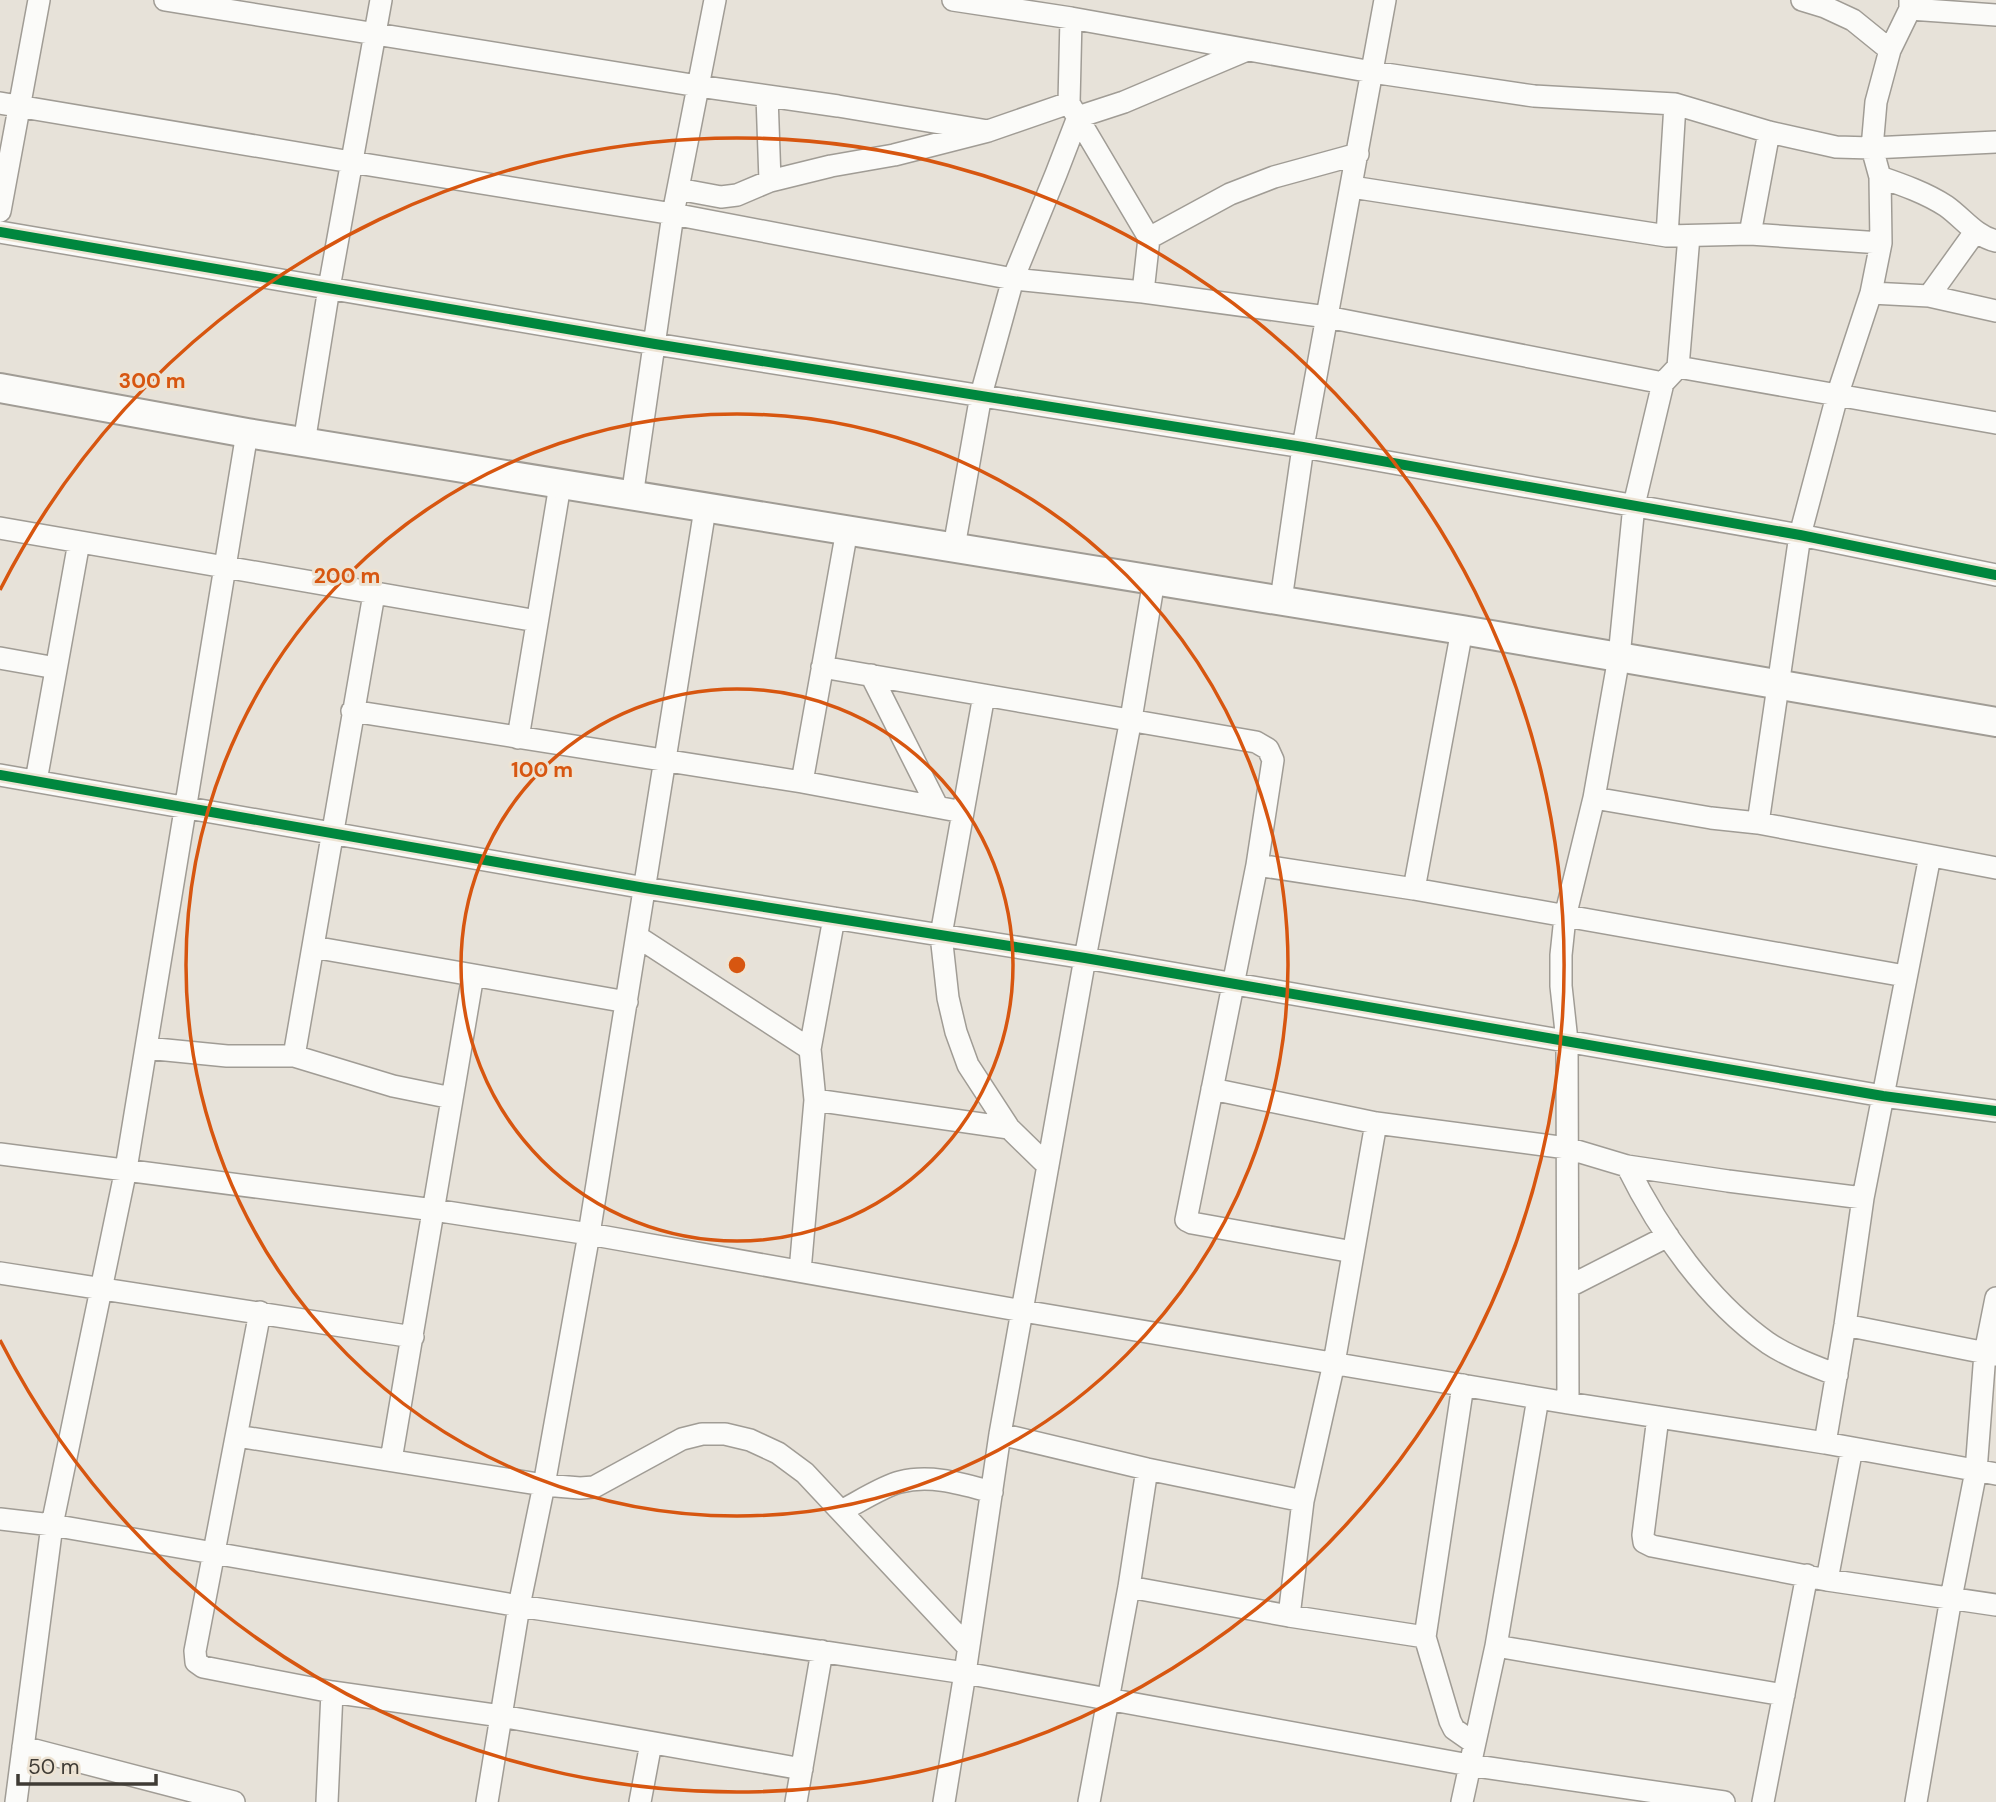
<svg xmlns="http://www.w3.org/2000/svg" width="1996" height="1802" font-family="'DM Sans',sans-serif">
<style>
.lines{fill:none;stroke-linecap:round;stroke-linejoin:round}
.minor-casing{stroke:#a09c95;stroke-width:24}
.tertiary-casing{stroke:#a09c95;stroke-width:32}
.minor{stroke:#fbfbf9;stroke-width:21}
.tertiary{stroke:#fbfbf9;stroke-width:28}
.cycleway-casing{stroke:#ede3d3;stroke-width:15}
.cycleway{stroke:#00873e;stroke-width:10}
.ring{fill:none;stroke:#d75610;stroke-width:3.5}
.centre{fill:#d75610;stroke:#ede3d3;stroke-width:3.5}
.ring-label{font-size:21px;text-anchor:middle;font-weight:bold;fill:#d75610;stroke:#ede3d3;stroke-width:6;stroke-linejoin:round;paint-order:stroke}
</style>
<rect width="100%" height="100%" fill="#e7e2d9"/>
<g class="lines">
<g class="minor-casing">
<path id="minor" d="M165 0 698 86 838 106 988 131
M953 0 1071 18 1372 72 1534 96 1675 104 1769 132 1836 147 1872 148 1996 142
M1802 0 1825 7 1853 20 1890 50
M1910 9 1996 15
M1071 18 1069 103 1149 238 1143 292
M767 96 770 181
M0 103 351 162 673 214 1013 279 1143 292 1327 317 1663 383
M1880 177C1903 185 1926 193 1946 206 1963 218 1975 236 1996 241
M1352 187 1667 236 1750 234 1881 243
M678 189 721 197 737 195 770 181 831 166 894 155 988 131 1069 103
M0 211 39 0
M0 232 655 344 1303 447 1800 535 1996 575
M1750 234 1769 132
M1667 236 1675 104
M1149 238 1230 194 1274 177 1358 154
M1871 293 1929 296 1975 232
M1929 296 1996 311
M1678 367 1996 423
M304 443 329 288 381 0
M632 497 673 214 715 0
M0 528 537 621
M954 547 981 395 1013 279 1056 174 1078 117 1124 102 1247 50
M1281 600 1303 447 1385 0
M0 658 56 668
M822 667 1256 742 1268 749 1273 760 1257 865 1186 1220 1192 1223 1353 1252
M871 675 937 806
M984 695 941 935 948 998 956 1032 968 1065 1009 1128
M352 711 802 782 963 812
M518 738 560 485
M0 775 645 888 1085 958 1883 1096 1996 1111
M36 781 79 542
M802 782 847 530
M1594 798 1711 818 1758 823 1996 868
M1758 823 1800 535 1837 396 1871 293 1881 243 1880 177 1872 148 1876 102 1890 50 1910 9V0
M1257 865 1414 889 1905 976
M1414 889 1462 630
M638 937 810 1049
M313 947 627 1002
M146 1048 227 1056H294L393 1086 452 1098
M294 1056 374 594
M1212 1089 1376 1123 1567 1148 1627 1166 1728 1181 1863 1198
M815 1100 1009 1128 1048 1166
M0 1154 434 1210 589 1234 1023 1311 1568 1403 1825 1443 1996 1474
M1627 1166C1659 1231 1708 1301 1768 1343 1789 1357 1814 1366 1837 1375
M800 1271 815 1100 810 1049 834 918
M0 1273 413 1337
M1568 1287 1668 1236
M260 1312 195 1651 196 1662 203 1667 332 1692 501 1716 802 1769
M1845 1325 1996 1355
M1463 1385 1425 1637 1450 1721 1454 1729 1474 1743
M1568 1403 1567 1041 1561 986V955L1565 917 1594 798 1619 657 1634 505 1663 383 1678 367 1689 236
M1658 1417 1643 1535 1644 1542 1652 1546 1827 1580 1996 1605
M1000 1434 1147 1469 1303 1501
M237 1436 544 1485 580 1488 594 1487 682 1439 702 1434H725L750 1440 778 1453 805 1473 968 1647
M1825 1443 1845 1325 1863 1198 1930 856
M391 1460 473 975
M841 1511C857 1503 883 1486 900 1482 931 1474 962 1484 992 1492
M0 1519 52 1525 519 1606 965 1673 1469 1765 1724 1802
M1827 1580 1852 1448
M1129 1587 1289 1616 1425 1637
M1289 1616 1303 1501 1334 1363 1376 1123
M1496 1646 1784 1695
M23 1747 234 1802
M16 1802 52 1525 126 1169 247 433
M327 1802 332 1692
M487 1802 519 1606 544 1485 589 1234 705 509
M640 1802 651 1743
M796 1802 822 1651
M944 1802 965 1673 1000 1434 1085 958 1131 719 1154 580
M1089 1802 1129 1587 1147 1469
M1462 1802 1496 1646 1538 1398
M1763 1802 1807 1575
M1916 1802 1951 1598 1976 1471 1985 1353 1996 1298"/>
</g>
<g class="tertiary-casing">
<path id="tertiary" d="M0 388 247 433 1462 630 1996 722"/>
</g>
<use href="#minor" class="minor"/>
<use href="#tertiary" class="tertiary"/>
<g class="cycleway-casing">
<path id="cycleway" d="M0 232 655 344 1303 447 1800 535 1996 575
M0 775 645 888 1085 958 1883 1096 1996 1111"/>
</g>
<use href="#cycleway" class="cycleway"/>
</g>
<g class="ring">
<circle cx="737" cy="965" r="276"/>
<circle cx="737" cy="965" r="551"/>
<path d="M0 590A827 827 0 1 1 0 1340"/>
</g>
<circle cx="737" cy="965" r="10" class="centre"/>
<g class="ring-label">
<text x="152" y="388">300 m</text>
<text x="347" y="583">200 m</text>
<text x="542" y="777">100 m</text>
</g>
<path d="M18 1774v10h138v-10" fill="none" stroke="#3f3b35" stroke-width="3.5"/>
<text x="28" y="1774" font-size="21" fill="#3f3b35" stroke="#ede3d3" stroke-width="5" paint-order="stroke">50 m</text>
</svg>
